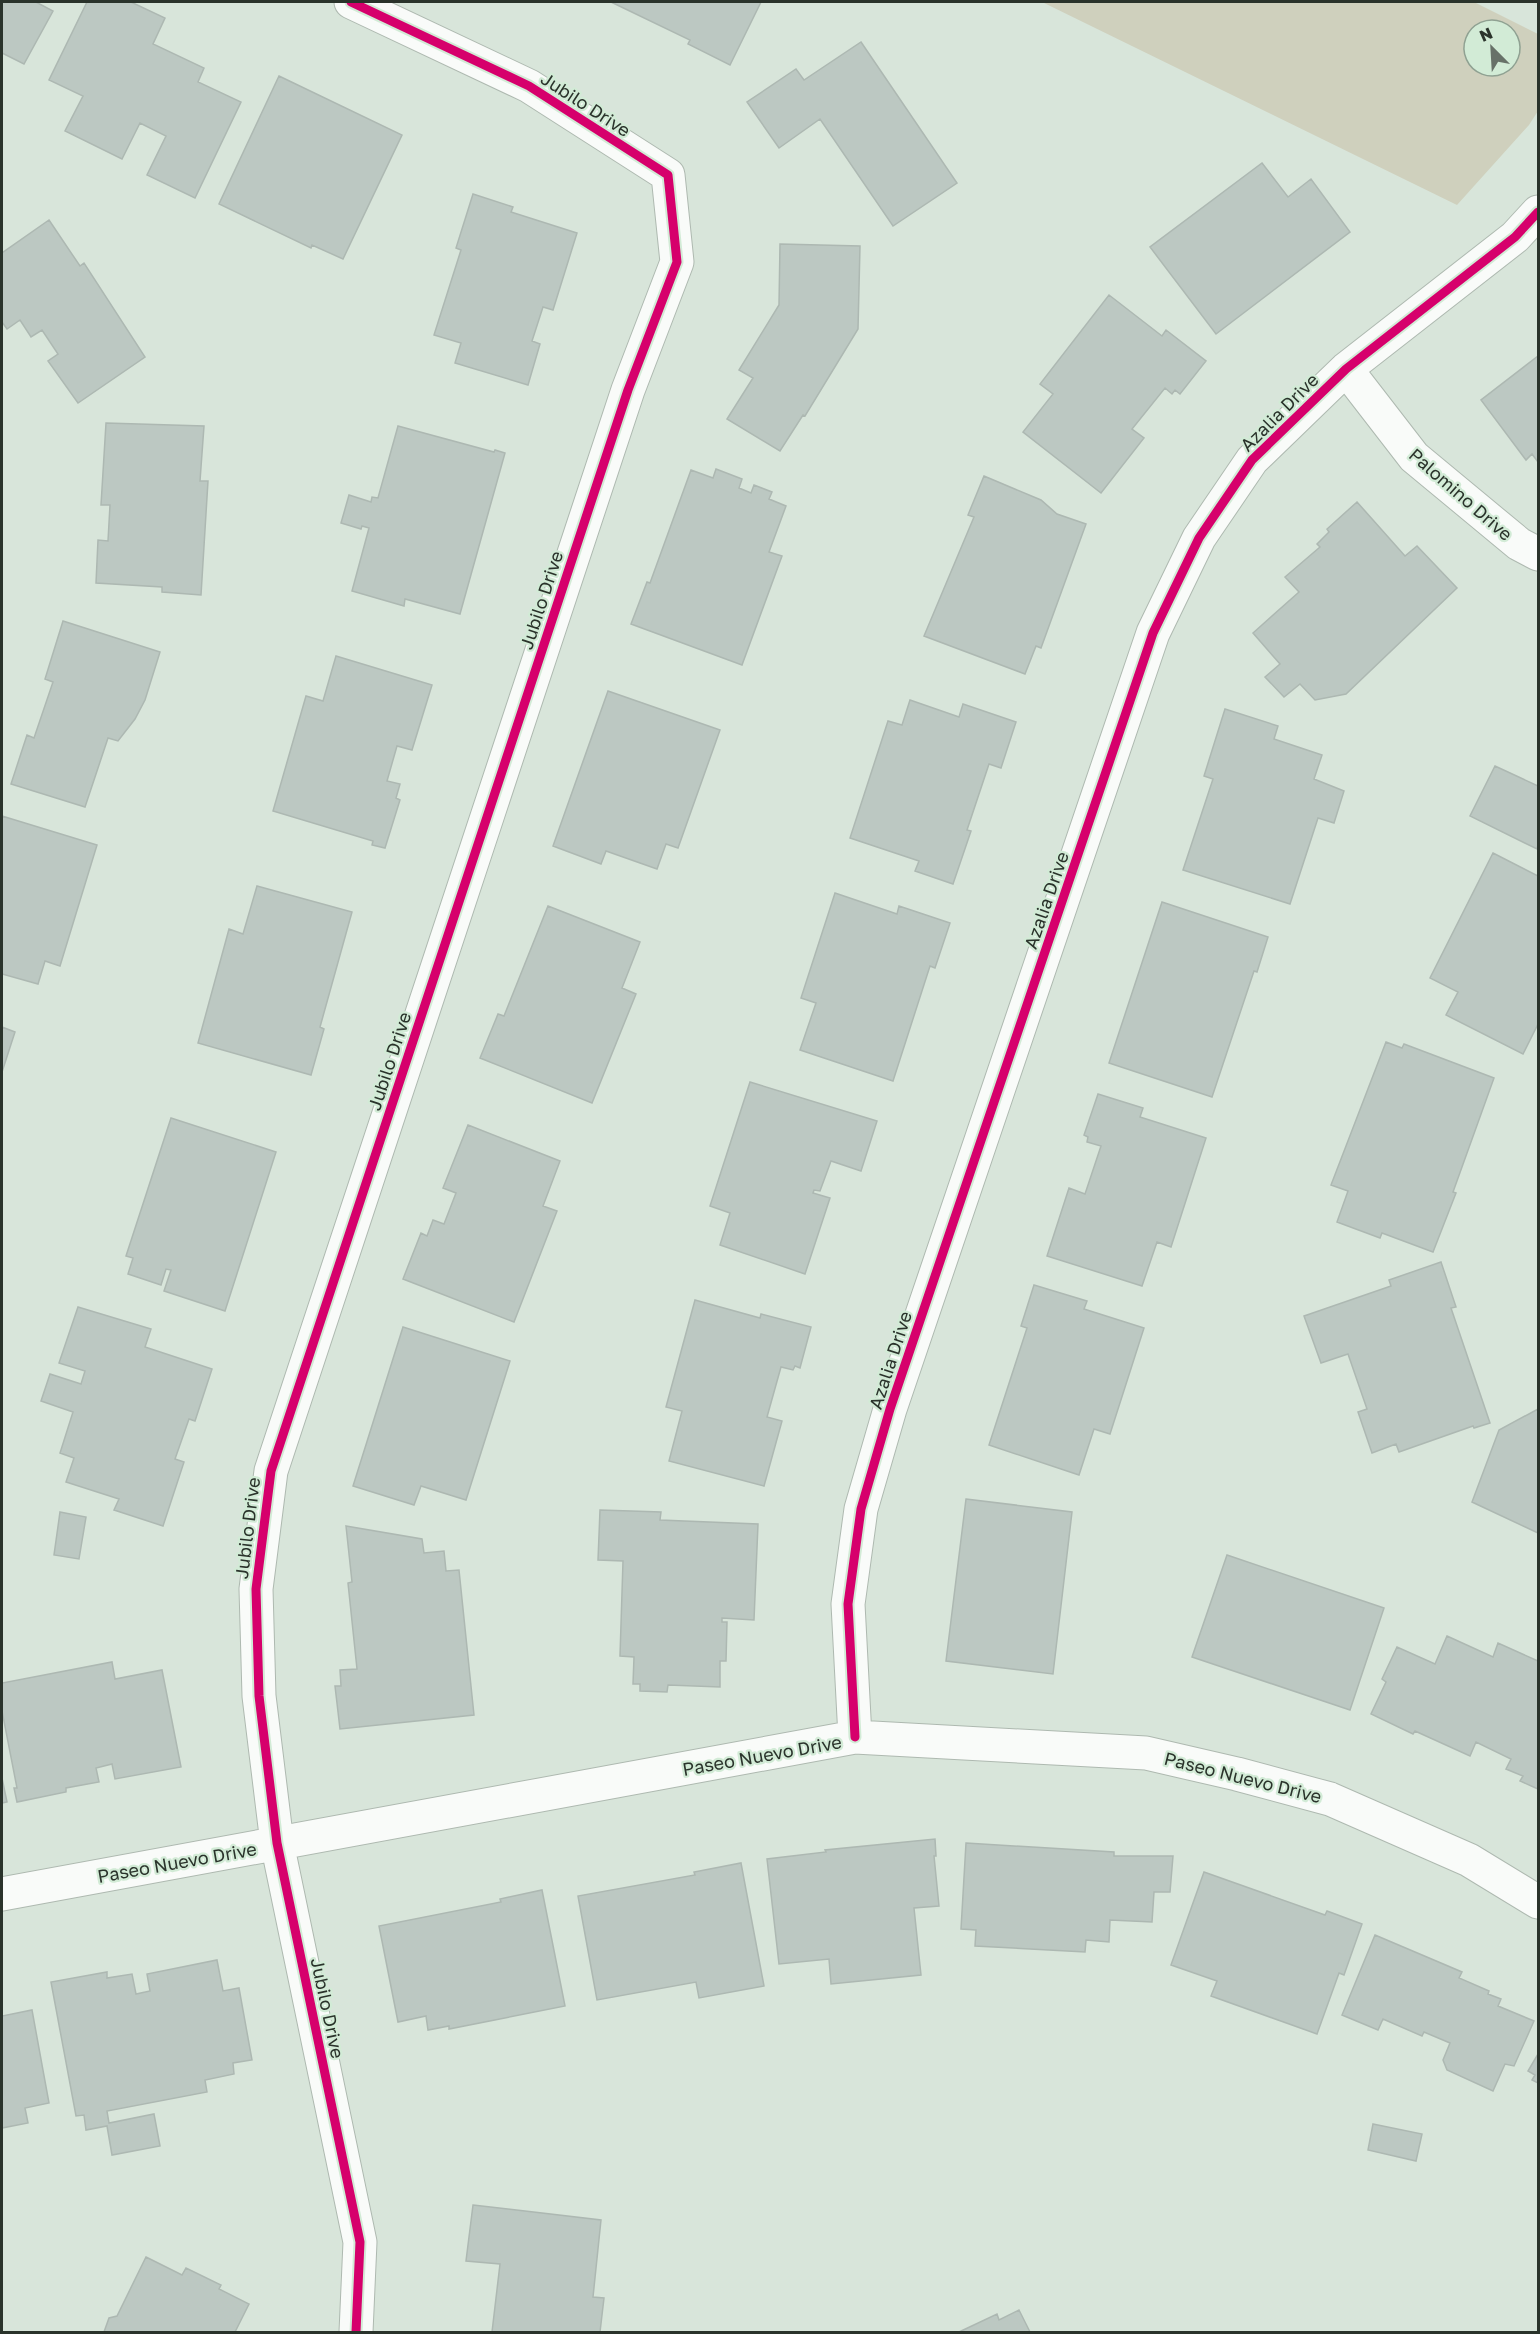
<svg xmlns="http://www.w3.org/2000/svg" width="1540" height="2334" font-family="'Golos Text',sans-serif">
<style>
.green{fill:#cfd0bd;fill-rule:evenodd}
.building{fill:#bcc8c2;stroke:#adb8b2;stroke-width:1.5}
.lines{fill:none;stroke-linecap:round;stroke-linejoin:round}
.minor-casing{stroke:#aeb9b0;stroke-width:35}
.minor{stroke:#f9fbf9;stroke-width:33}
.cycleway-casing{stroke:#d2ebd6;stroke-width:13}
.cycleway{stroke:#d6006c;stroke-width:9}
.labels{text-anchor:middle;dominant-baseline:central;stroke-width:4.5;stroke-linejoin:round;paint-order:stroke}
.street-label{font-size:18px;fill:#2a332b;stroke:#d2ebd6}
</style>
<rect width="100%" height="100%" fill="#d8e5da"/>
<path class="green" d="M1042 2H1474L1538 34V111L1529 125 1457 205ZM1474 30H1510V66H1474Z"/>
<path class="building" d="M2 2H36L53 11 24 64 2 53Z
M87 2H131L165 18 153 44 204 68 198 82 241 102 195 198 147 175 166 136 140 123 122 159 65 131 83 96 49 80Z
M611 2H761L730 65 688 44 690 40Z
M861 42 957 183 893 226 820 119 779 148 747 102 796 69 804 80Z
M279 76 402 135 343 259 312 245 311 248 219 204Z
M1262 163 1288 197 1311 179 1350 232 1216 334 1150 247Z
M473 194 513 207 511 212 577 233 553 310 543 307 532 341 540 344 528 385 455 363 461 343 434 335 461 250 456 248Z
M49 220 80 266 84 263 145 357 78 403 48 361 58 354 42 330 31 337 20 320 7 329 2 322V253Z
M780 244 860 246 858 329 805 416 803 415 780 451 727 419 753 378 739 370 779 305Z
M1109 295 1162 336 1166 330 1206 361 1180 394 1175 390 1172 394 1165 388 1132 429 1144 438 1101 493 1023 432 1053 394 1040 384Z
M1538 356V462L1532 454 1526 460 1481 400Z
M106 423 204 426 200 481H208L201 595 162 592V587L96 583 98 540 108 541 110 505H101Z
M398 426 494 452 495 450 505 453 460 614 405 599 404 606 352 591 369 528 362 526 361 529 341 523 349 495 371 502 372 497 378 498Z
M716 469 742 479 739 488 751 493 754 485 772 492 769 499 786 506 769 552 782 556 742 665 631 624 647 582 650 583 691 470 713 478Z
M984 476 1041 500 1057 514 1086 524 1041 648 1036 646 1025 674 924 636 974 517 968 515Z
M1357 502 1405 556 1417 546 1457 588 1346 694 1315 700 1300 684 1284 697 1265 677 1280 664 1253 633 1299 592 1285 577 1320 547 1317 544 1329 532 1327 529Z
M63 621 160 652 145 700 135 719 118 741 108 738 85 807 11 784 27 735 34 738 53 682 45 679Z
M336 656 432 685 412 750 397 746 387 781 400 784 396 798 400 800 385 848 372 845 373 841 273 811 306 696 323 701Z
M608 691 720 730 678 848 666 844 657 869 606 851 601 864 553 846Z
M910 700 959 717 963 704 1016 722 1001 768 989 764 967 830 971 831 953 884 915 871 919 861 850 838 888 721 902 725Z
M1225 709 1278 726 1274 739 1322 755 1314 779 1344 791 1334 823 1318 818 1290 904 1183 870 1213 779 1204 776Z
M1495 766 1538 786V845L1537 849 1470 816Z
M2 816 97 845 60 966 45 961 38 984 2 974Z
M1493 853 1538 876V1024L1523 1054 1446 1015 1458 992 1430 978Z
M257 886 352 912 320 1027 324 1029 311 1075 198 1043 229 929 243 934Z
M835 893 897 914 899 906 950 923 935 968 930 966 893 1081 800 1050 816 1003 801 998Z
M1162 902 1268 937 1257 972 1254 971 1212 1097 1109 1063Z
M548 906 640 942 622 988 636 994 592 1103 480 1058 498 1014 504 1016Z
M2 1027 15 1032 2 1072Z
M1386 1042 1402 1048 1404 1044 1494 1078 1453 1192 1456 1193 1433 1252 1382 1233 1380 1238 1337 1222 1348 1191 1331 1185Z
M750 1082 877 1121 861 1171 831 1161 820 1191 814 1190 813 1193 830 1198 805 1274 720 1245 730 1213 710 1206Z
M1098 1094 1143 1108 1140 1117 1206 1138 1171 1247 1157 1242 1142 1286 1047 1256 1069 1188 1085 1194 1101 1146 1087 1142 1088 1137 1084 1135Z
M171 1118 276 1152 225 1311 164 1291 171 1270 166 1269 161 1285 128 1274 133 1258 126 1256Z
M468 1125 560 1161 543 1206 557 1211 514 1322 403 1279 421 1233 427 1236 433 1220 444 1224 456 1193 443 1188Z
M1441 1262 1456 1307 1451 1308 1490 1423 1474 1428 1473 1426 1399 1452 1396 1444 1372 1453 1358 1412 1367 1409 1348 1354 1321 1363 1304 1316 1391 1286 1389 1280Z
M1034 1285 1087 1301 1084 1309 1144 1328 1110 1434 1094 1429 1079 1475 989 1445 1027 1328 1021 1326Z
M695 1300 760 1318 761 1314 811 1327 800 1368 795 1366 793 1370 781 1367 767 1417 782 1421 764 1486 669 1461 682 1411 666 1407Z
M78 1307 151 1329 145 1347 212 1369 195 1421 189 1419 175 1459 184 1462 163 1526 114 1510 119 1499 66 1482 74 1458 60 1453 73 1412 41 1401 50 1374 81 1384 85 1371 59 1363Z
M403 1327 510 1361 466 1500 421 1486 414 1505 353 1486Z
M1538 1409V1533L1472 1502 1499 1430Z
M966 1499 1072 1512 1053 1674 946 1661Z
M600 1510 661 1512 660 1520 758 1524 754 1620 722 1618V1622H727L726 1661H720V1687L668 1685 667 1692 640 1691V1684H633L634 1657 620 1656 623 1561 598 1560Z
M60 1512 86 1517 79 1559 54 1555Z
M346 1526 422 1539 424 1553 444 1551 446 1571 459 1570 474 1715 340 1729 335 1686H341L340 1670 357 1669 348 1583 352 1582Z
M1227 1555 1384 1608 1350 1710 1192 1657Z
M1447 1636 1493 1657 1498 1643 1538 1661V1789L1520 1781 1523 1776 1506 1769 1511 1759 1476 1742 1470 1756 1415 1731 1413 1734 1371 1714 1386 1682 1382 1679 1397 1647 1435 1664Z
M112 1662 115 1679 162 1670 181 1767 115 1779 112 1764 96 1768 99 1782 66 1788V1792L17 1802 14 1788H17L2 1711V1683Z
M2 1778 7 1802 2 1803Z
M935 1839 936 1856H934L939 1906 914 1908 921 1975 831 1984 829 1959 779 1964 767 1859 826 1852 825 1850Z
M966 1843 1114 1852V1856H1173L1170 1892H1154L1152 1922 1110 1920 1109 1942 1086 1940 1085 1952 975 1946 976 1930 961 1929Z
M741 1863 764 1986 699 1998 696 1982 597 2000 578 1896 695 1875 694 1872Z
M1204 1872 1325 1915 1327 1911 1362 1924 1344 1975 1339 1973 1317 2034 1211 1996 1217 1981 1171 1965Z
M542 1890 565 2006 449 2029V2026L428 2030 426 2016 398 2022 379 1926 501 1902 500 1899Z
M1375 1935 1462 1972 1459 1978 1489 1991 1488 1994 1501 1999 1498 2006 1534 2021 1514 2066 1505 2064 1493 2091 1447 2070 1443 2060 1450 2043 1424 2032 1422 2036 1383 2019 1378 2030 1342 2015Z
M217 1960 223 1991 239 1988 252 2060 233 2063 234 2074 205 2080 207 2092 107 2111 109 2123 154 2114 160 2146 112 2155 107 2126 86 2130 84 2115 76 2116 51 1982 107 1972V1978L132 1974 136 1994 150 1991 147 1974Z
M32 2010 49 2103 25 2108 28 2123 2 2128V2016Z
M1538 2054V2083L1532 2080 1535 2075 1528 2071Z
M1373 2124 1422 2134 1416 2161 1368 2150Z
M473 2205 601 2220 593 2297 604 2298 600 2332H492L500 2264 466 2261Z
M146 2257 182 2275 186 2268 221 2285 219 2289 249 2304 235 2332H104L109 2318 117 2316Z
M1019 2310 1030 2332H959L997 2314 999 2320Z"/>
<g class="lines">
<g class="minor-casing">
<path id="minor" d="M351 2 529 86 668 175 677 262 628 390 271 1471 256 1589 259 1696 277 1843 360 2242 356 2332
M1346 369 1414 457 1519 544 1538 554
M855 1737 848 1604 861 1509 890 1409 1153 633 1199 538 1252 460 1346 369 1515 237 1538 212
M2 1894 855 1737 1146 1753 1237 1774 1330 1799 1469 1860 1538 1902"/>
</g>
<use href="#minor" class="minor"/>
<g class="cycleway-casing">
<path id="cycleway" d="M351 2 529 86 668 175 677 262 628 390 271 1471 256 1589 259 1696 277 1843 360 2242 356 2332
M855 1737 848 1604 861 1509 890 1409 1153 633 1199 538 1252 460 1346 369 1515 237 1538 212"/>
</g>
<use href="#cycleway" class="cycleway"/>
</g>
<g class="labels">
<g class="street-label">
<text transform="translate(586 104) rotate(33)">Jubilo Drive</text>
<text transform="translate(1279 412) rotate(-45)">Azalia Drive</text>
<text transform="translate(1461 494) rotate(41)">Palomino Drive</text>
<text transform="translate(541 600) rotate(-72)">Jubilo Drive</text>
<text transform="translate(1046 900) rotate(-71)">Azalia Drive</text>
<text transform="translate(389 1061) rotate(-72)">Jubilo Drive</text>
<text transform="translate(890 1360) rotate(-72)">Azalia Drive</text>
<text transform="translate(247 1528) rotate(-83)">Jubilo Drive</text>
<text transform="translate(762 1755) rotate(-10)">Paseo Nuevo Drive</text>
<text transform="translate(1243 1777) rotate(14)">Paseo Nuevo Drive</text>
<text transform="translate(177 1862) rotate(-10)">Paseo Nuevo Drive</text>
<text transform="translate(328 2008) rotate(78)">Jubilo Drive</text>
</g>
</g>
<rect width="1540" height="2334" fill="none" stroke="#2a332b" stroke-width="6"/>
<g transform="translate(1492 48) rotate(336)"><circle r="28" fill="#d2ebd6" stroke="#8fa192" stroke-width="1.5"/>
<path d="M0-4.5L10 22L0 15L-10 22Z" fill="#677168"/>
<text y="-9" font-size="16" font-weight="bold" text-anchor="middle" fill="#2a332b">N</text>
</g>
</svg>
